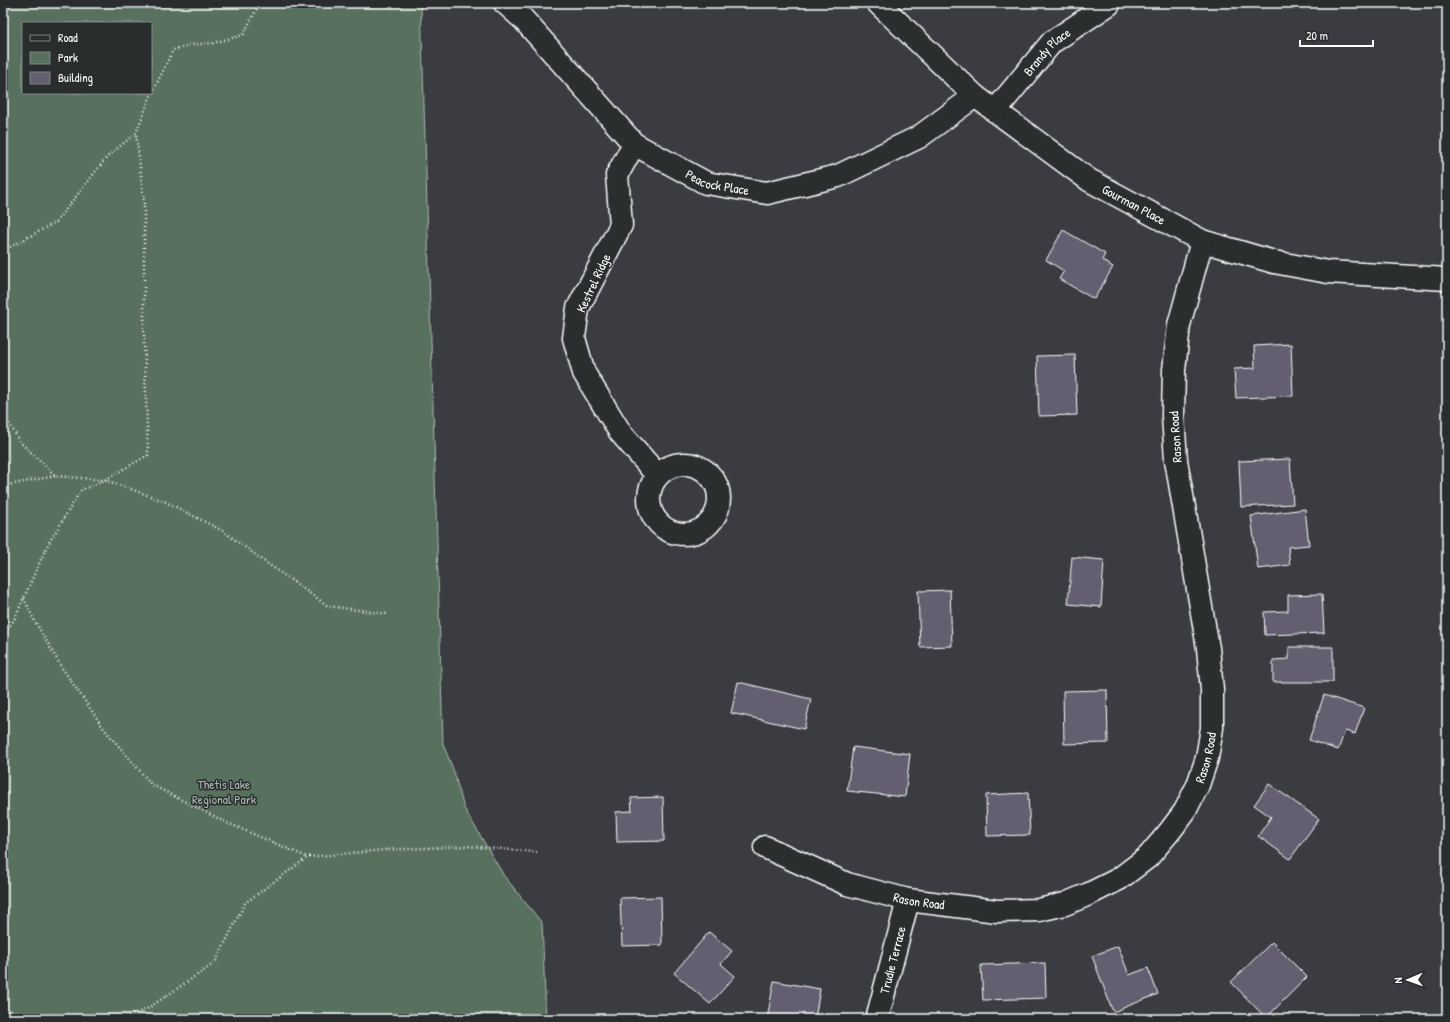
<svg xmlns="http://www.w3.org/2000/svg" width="1450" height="1022" font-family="'Patrick Hand',sans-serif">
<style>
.green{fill:#58715f;stroke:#acb8af;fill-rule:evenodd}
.building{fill:#645f70;stroke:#fff}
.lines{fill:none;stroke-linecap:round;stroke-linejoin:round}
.minor-casing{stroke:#fff;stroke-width:25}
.path{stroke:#fff;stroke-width:2.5;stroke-dasharray:1 3;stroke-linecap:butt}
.minor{stroke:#2a2d2e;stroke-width:22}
.labels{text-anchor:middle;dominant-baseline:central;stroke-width:3;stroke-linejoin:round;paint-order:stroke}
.street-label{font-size:13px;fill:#fff;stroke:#2a2d2e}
.park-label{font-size:13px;fill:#acb8af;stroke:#2a2d2e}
</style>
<rect width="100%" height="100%" fill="#3b3c42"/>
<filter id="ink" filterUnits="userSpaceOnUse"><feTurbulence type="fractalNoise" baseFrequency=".025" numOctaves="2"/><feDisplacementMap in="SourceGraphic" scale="8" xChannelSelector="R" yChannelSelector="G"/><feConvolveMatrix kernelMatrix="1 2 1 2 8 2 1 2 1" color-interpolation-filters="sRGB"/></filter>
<g filter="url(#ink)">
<path class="green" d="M3 3H421L443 744 453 769 464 808 504 876 542 923 546 1019H3ZM23 23H151V93H23Z"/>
<path class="building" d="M1063 230 1105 254 1102 260 1113 267 1094 299 1059 279 1064 271 1046 260Z
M1291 344 1293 396 1236 398 1234 369 1255 368 1254 346Z
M1075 355 1077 415 1039 416 1037 356Z
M1290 459 1293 504 1241 507 1239 461Z
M1305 509 1309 545 1288 547 1290 565 1258 569 1251 516Z
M1072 557 1104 560 1101 607 1068 604Z
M950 590 952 646 920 647 918 591Z
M1322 594 1324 633 1265 635 1264 612 1288 611V595Z
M1289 647H1333V682H1273V660L1289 659Z
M738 682 811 699 804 729 731 713Z
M1107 690 1108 743 1064 744 1063 691Z
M1324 695 1364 708 1355 734 1345 731 1338 750 1309 740Z
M853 747 910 754 905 797 847 791Z
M1269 784 1319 819 1290 859 1258 836 1271 817 1254 805Z
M1028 793 1030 835 987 836 986 795Z
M663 797 664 841 617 842 616 812 632 811 631 798Z
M661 897 662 945 622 946 620 898Z
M709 932 732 951 721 964 735 976 710 1004 674 973Z
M1272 942 1307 977 1266 1018 1231 982Z
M1118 946 1129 975 1148 968 1158 994 1113 1012 1092 956Z
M1045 963 1046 998 983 1000 981 965Z
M774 981 820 989 815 1019H767Z"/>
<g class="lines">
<g class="minor-casing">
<g id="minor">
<path id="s1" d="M505 3 523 19 634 144 706 183 767 193 838 176 919 137 975 96"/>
<path id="s2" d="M878 3 975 96 1089 180 1202 241 1274 262 1328 272 1447 279"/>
<path id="s3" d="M995 111 1052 42 1109 4"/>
<path d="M634 144 617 175 621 225 578 308 574 338 584 373 620 432 657 475"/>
<circle cx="684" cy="499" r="35"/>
<path id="s4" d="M765 847 847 884 908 900 997 911 1039 910 1065 904 1089 894 1119 879 1148 857 1170 831 1185 811 1198 785 1207 758 1212 728V690L1208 648 1176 460 1173 416 1174 370 1179 325 1202 241"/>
<path id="s5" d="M877 1019 908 900"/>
</g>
</g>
<path class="path" d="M3 251 56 222 107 157 136 133 149 100 173 50 189 45 213 43 243 35 260 3
M3 413 20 442 56 476 105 480 164 501 223 531 268 564 328 606 388 614
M3 486 55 476
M24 598 32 616 62 668 105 730 152 785 225 822 307 857
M3 635 14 620 47 546 81 490 105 480 148 455 144 339V202L136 133
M3 1013 11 1011 43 1019
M121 1019 147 1009 215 963 245 903 308 857 384 850 467 846 537 852"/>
<use href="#minor" class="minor"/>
</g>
</g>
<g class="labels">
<g class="street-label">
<text stroke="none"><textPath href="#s3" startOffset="79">Brandy Place</textPath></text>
<text stroke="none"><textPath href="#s1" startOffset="284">Peacock Place</textPath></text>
<text stroke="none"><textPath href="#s2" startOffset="327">Gourman Place</textPath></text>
<text transform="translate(593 283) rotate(-65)">Kestrel Ridge</text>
<text transform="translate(1175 437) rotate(-94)">Rason Road</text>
<text stroke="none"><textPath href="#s4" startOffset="524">Rason Road</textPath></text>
<text stroke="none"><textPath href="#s4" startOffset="164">Rason Road</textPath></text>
<text stroke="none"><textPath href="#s5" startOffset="61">Trudie Terrace</textPath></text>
</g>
<g class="park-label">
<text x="224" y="784">Thetis Lake<tspan x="224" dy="15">Regional Park</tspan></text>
</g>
</g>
<rect width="1450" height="1022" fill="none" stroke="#2a2d2e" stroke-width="16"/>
<rect x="8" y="8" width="1434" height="1006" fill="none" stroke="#fff" stroke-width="1.5" filter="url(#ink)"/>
<rect x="22" y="22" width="130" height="72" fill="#2a2d2e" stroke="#7f8182"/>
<rect x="30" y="35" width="20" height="6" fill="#2a2d2e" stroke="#7f8182"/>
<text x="58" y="42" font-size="12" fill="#ffffff">Road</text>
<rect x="30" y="52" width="20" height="12" fill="#58715f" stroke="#7f8182"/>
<text x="58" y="62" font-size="12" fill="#ffffff">Park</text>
<rect x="30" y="72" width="20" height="12" fill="#645f70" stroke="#7f8182"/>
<text x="58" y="82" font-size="12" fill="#ffffff">Building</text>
<g transform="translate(1408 980) rotate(268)" stroke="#2a2d2e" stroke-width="3" paint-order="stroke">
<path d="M0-3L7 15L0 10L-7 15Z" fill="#ffffff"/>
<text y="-6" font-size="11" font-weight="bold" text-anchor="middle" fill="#ffffff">N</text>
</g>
<path d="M1300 40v6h73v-6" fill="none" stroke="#ffffff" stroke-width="2"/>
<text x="1306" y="40" font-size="12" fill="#ffffff" stroke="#2a2d2e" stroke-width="3" paint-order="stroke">20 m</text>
</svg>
